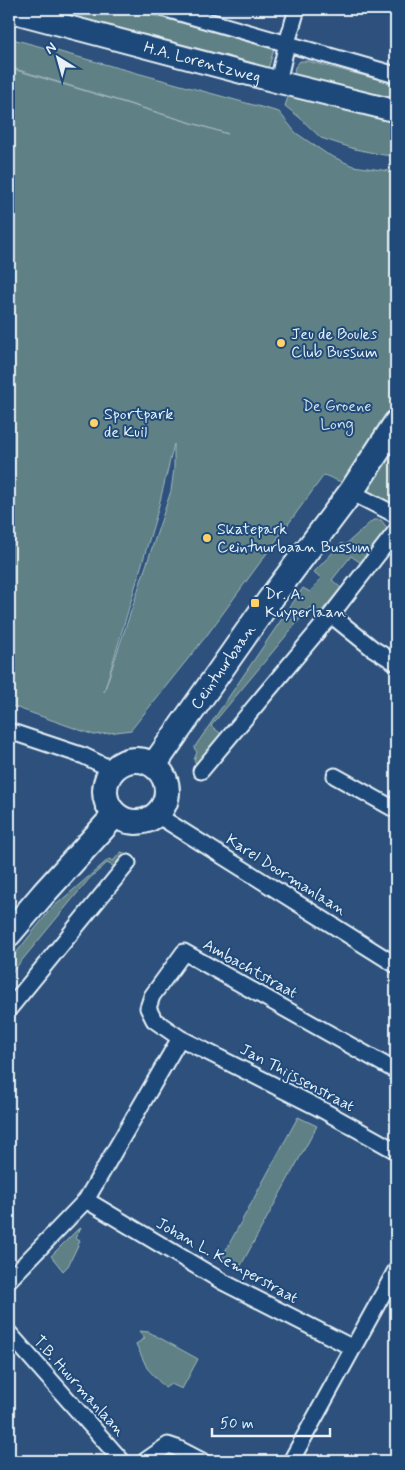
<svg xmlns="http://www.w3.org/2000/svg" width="405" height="1470" font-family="Mynerve,sans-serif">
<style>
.green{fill:#5f8084;stroke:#a4b8be;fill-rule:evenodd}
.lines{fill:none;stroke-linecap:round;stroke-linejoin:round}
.street-casing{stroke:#e8f1f8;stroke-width:19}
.secondary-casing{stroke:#e8f1f8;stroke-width:25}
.primary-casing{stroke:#e8f1f8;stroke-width:28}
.street{stroke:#1f4a7a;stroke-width:15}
.secondary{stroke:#1f4a7a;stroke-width:21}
.primary{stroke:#1f4a7a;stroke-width:24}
.poi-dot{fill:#ffd166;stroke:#1f4a7a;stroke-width:2}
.labels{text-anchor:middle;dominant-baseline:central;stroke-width:4;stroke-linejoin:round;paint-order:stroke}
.street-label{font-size:16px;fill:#e8f1f8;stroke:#1f4a7a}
.poi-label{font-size:16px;fill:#e8f1f8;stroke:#1f4a7a;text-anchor:start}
.park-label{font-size:16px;fill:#d3e0e7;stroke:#1f4a7a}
</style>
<rect width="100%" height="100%" fill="#2d517c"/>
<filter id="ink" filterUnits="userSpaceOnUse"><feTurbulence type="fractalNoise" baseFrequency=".02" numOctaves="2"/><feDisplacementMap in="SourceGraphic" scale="10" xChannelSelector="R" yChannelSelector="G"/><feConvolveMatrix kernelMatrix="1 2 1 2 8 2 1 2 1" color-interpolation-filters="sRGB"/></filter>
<g filter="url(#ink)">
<path class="green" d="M34 9H128L271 46 274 49 269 66 264 71Z
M9 38 279 112 296 133 327 154 353 166 396 172V508L388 503 386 500 324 475 207 635 131 730 94 735 9 705V68L228 134 9 67ZM174 444V469L171 491 104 692 157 513Z
M300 61H307L396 84V100L293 78 295 67Z
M289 94 396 122V156L384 155 355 149 321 138 299 117 285 106Z
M373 520H381L388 529 385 533 389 536 361 563 351 556 332 580 341 588 319 614 310 607 211 726 224 736 198 767 194 760 197 752 194 748 303 588 310 592 321 578 314 572 342 543 345 545Z
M121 852 128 854 115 867 107 863 89 879 9 976V962L50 910 109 859 113 861Z
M298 1117 317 1126 239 1269 221 1259Z
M81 1228 75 1238 80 1241 68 1266 63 1271 51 1256 76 1231Z
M139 1331 149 1332 198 1359 182 1389 171 1384 165 1388 147 1368 136 1344 145 1338Z"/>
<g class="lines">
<g class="street-casing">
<path id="street" d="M166 9 396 75
M278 82 287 43 297 9
M351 492 396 515
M331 615 372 648 396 663
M9 731 84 756 113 770
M201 771 331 615 396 531
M335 776 396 810
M157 815 396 965
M9 1009 128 863
M396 1071 184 952 152 996 148 1008 154 1020 180 1038 317 1107 396 1151
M86 1200 223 1282 353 1348
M9 1280 86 1200 180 1038
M9 1333 122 1461
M145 1461 168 1445 177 1448 202 1461
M291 1461 396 1270"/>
</g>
<g class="secondary-casing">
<g id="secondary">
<path id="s1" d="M9 11 278 82 396 111"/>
</g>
</g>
<g class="primary-casing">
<g id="primary">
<circle cx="136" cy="791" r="31"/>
<path id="s2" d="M154 765 269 601 351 492 396 423"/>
<path d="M9 934 44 893 115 815"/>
</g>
</g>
<use href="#street" class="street"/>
<use href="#secondary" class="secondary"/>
<use href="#primary" class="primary"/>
</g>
</g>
<g class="poi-dot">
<circle cx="281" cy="343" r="5"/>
<circle cx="94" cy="423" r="5"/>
<circle cx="207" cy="538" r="5"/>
<rect x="250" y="598" width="10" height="10" rx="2.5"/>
</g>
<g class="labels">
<g class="street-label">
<text stroke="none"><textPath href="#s1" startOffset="200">H.A. Lorentzweg</textPath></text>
<text stroke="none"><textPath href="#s2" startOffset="120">Ceintuurbaan</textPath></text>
<text transform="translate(286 875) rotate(32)">Karel Doormanlaan</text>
<text transform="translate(250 969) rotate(29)">Ambachtstraat</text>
<text transform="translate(297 1078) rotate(28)">Jan Thijssenstraat</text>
<text transform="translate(227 1261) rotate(29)">Johan L. Kemperstraat</text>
<text transform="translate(79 1386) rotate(48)">T.B. Huurmanlaan</text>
</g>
<g class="poi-label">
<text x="291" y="334">Jeu de Boules<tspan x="291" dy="18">Club Bussum</tspan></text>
<text x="104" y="414">Sportpark<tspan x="104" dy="18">de Kuil</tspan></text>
<text x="217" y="529">Skatepark<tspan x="217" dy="18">Ceintuurbaan Bussum</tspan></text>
<text x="265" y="594">Dr. A.<tspan x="265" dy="18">Kuyperlaan</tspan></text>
</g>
<g class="park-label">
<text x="337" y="406">De Groene<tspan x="337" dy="18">Long</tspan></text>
</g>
</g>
<rect width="405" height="1470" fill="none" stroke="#1f4a7a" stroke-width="30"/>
<rect x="15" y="15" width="375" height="1440" fill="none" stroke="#e8f1f8" stroke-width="2" filter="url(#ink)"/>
<g transform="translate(58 58) rotate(323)" stroke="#1f4a7a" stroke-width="4" paint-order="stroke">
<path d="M0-4L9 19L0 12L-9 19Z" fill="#e8f1f8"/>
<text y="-8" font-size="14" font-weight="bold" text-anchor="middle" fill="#e8f1f8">N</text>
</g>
<path d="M212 1428v8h118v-8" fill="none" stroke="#e8f1f8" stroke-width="2.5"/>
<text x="220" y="1428" font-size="15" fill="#e8f1f8" stroke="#1f4a7a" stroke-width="4" paint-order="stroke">50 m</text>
</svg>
